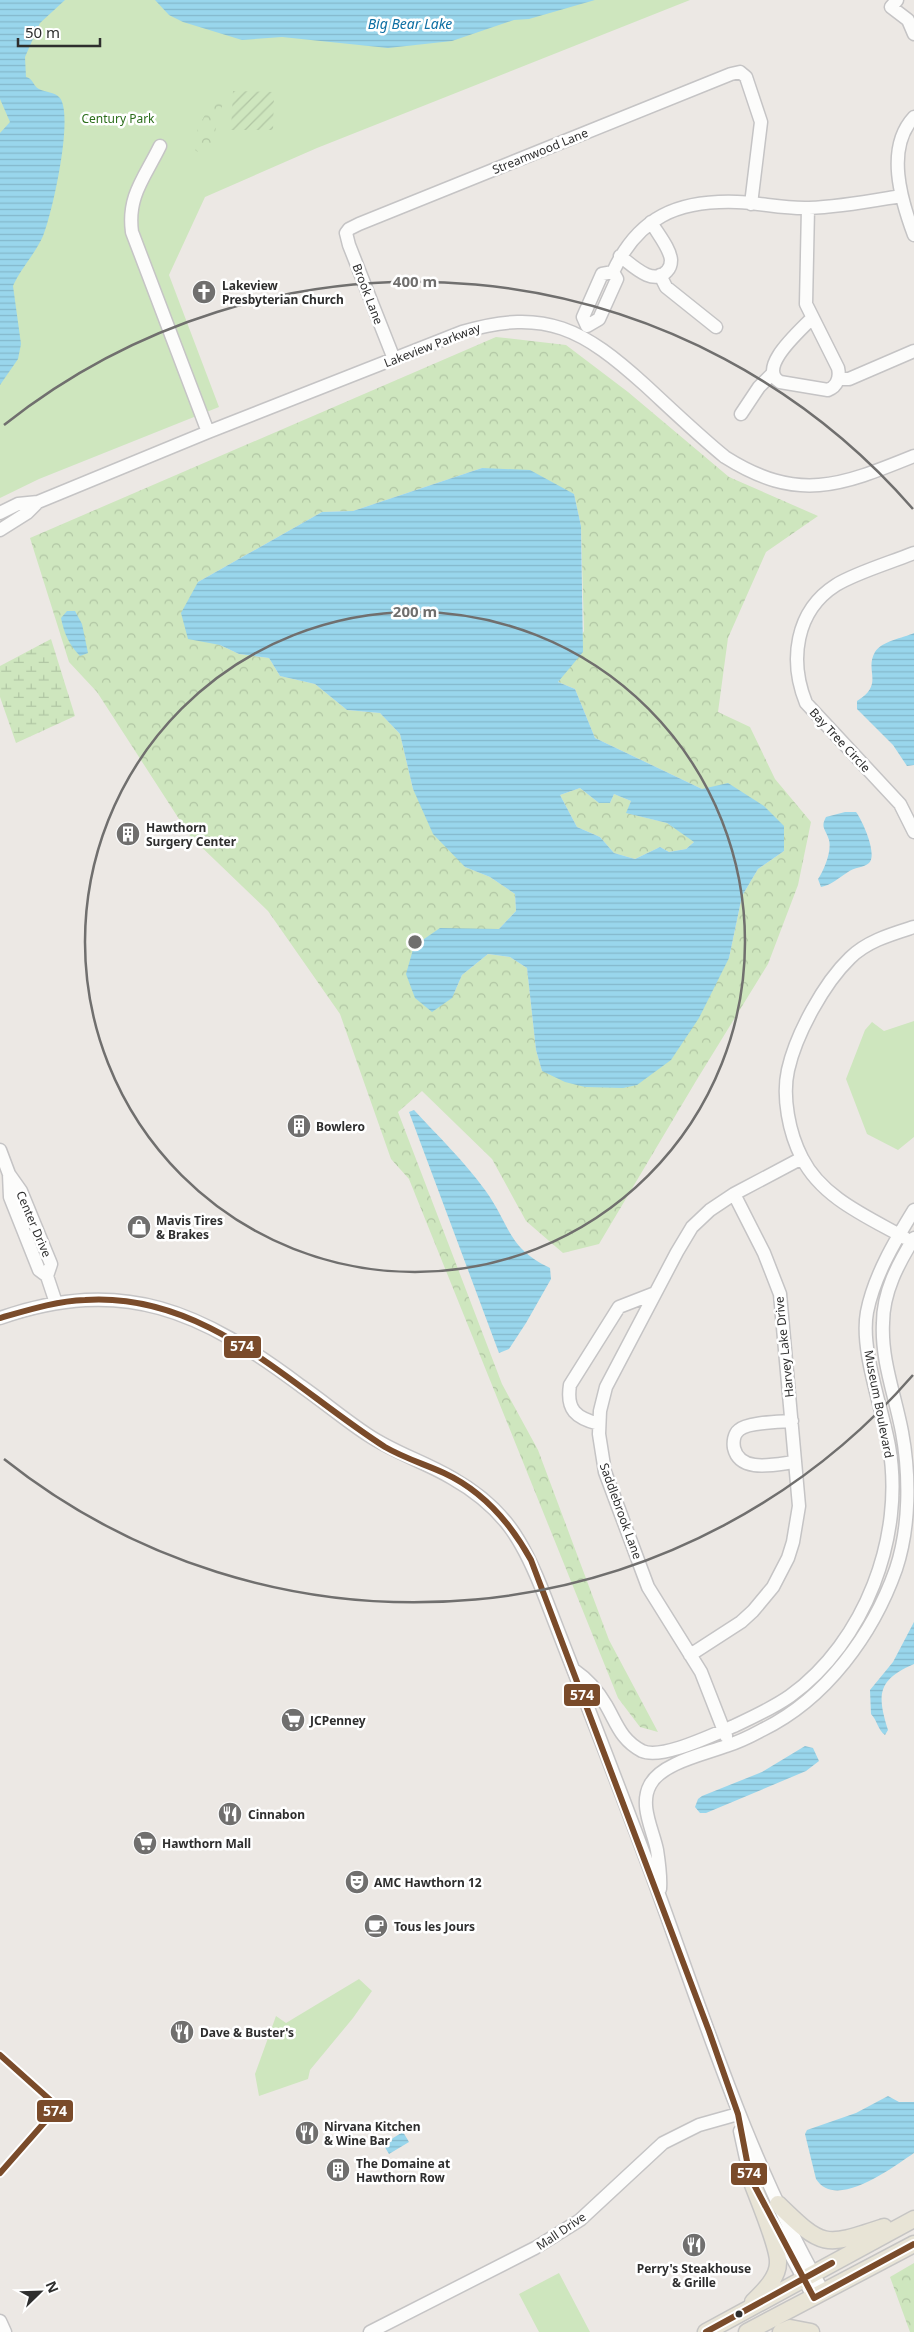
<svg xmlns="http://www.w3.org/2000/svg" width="914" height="2332" font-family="'Noto Sans',sans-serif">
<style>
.grass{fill:#cee6be}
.forest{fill:url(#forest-crowns);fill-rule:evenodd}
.wetland{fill:url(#wetland-marsh)}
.garden{fill:url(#garden-furrows)}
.water{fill:url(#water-rules);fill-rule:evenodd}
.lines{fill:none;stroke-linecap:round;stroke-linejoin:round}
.minor-casing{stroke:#c5c4c5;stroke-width:15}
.major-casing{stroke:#c6c5c4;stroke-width:19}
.minor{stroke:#fcfcfb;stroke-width:12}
.major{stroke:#e8e4d6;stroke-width:16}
.bus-1-casing{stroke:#fff;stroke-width:10}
.bus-1{stroke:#7a4b2a;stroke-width:6}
.ring{fill:none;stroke:#706f6e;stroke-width:2.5}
.bus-dot{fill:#2e2e2e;stroke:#fff;stroke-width:2}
.labels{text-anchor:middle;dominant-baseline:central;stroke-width:5;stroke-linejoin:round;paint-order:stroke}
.park-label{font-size:12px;fill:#2c6e1b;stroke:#fff}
.street-label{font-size:12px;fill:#2e2e2e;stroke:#fff}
.poi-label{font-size:12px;font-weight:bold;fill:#2e2e2e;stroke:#fff;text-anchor:start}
.water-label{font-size:14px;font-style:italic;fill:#0d6fa3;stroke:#fff}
.centre{fill:#706f6e;stroke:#fff;stroke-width:2.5}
.ring-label{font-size:15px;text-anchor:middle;font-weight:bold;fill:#706f6e;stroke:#fff;stroke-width:5;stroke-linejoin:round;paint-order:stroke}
.line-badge{stroke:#fff;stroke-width:2}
.badge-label{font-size:14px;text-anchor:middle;font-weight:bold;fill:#fff}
</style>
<defs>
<pattern id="forest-crowns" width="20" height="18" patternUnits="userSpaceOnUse" patternTransform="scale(1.25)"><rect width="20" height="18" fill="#cee6be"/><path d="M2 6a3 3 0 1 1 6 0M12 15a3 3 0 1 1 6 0" fill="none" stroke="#b1c6a4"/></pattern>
<pattern id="wetland-marsh" width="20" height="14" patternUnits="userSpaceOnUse" patternTransform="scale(1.25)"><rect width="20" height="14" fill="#cee6be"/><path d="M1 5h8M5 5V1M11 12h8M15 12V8" fill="none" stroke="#b1c6a4"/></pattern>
<pattern id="garden-furrows" width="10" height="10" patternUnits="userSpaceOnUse" patternTransform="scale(1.25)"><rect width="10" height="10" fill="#cee6be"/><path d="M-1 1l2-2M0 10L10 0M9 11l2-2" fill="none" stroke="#b1c6a4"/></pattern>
<pattern id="water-rules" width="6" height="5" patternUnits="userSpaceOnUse" patternTransform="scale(1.25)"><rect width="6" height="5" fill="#99d6ec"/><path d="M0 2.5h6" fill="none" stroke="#84b8cb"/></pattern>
</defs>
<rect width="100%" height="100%" fill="#ece8e4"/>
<path class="grass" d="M0 0H690L317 148 205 197 169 275 219 407 39 479 0 498Z
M914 1021V1137L898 1150 867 1134 846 1079 865 1030 872 1022 884 1031Z
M359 1979 372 1991 353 2018 310 2070 308 2079 259 2096 255 2074 276 2016 286 2023Z
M559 2273 590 2332H539L519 2294Z"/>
<path class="forest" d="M219 88 228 89 217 121 210 161 195 150 198 128Z
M496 337 566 345 628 392 729 477 818 516 766 552 728 638 718 712 750 727 775 779 811 822 798 885 768 964 696 1081 599 1244 563 1253 526 1221 492 1159 422 1091 398 1112 502 1384 538 1450 609 1640 658 1732 640 1727 618 1698 409 1179 391 1159 340 1014 268 911 190 836 97 692 69 662 30 538ZM482 468 574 494 581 526 584 631 558 682 575 689 595 738 702 789 784 851 758 869 742 896 729 958 542 1071 536 1050 527 968 510 957 488 954 462 975 452 998 478 930 499 929 516 911 515 894 490 877 465 867 413 789 400 734 380 713 347 710 315 684 280 676 269 658 239 654 220 645 198 582 322 512 353 511Z
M580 788 599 803H610L614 794 631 801 627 813 667 823 695 841 686 849 669 852 660 847 635 859 614 853 600 837 577 827 560 795Z
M914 2263V2332H910L890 2277Z"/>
<path class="wetland" d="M51 639 75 716 16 743 0 697V666Z"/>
<path class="garden" d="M233 91 274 92 273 130H231Z"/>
<path class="water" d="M0 0H65L40 23 25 57 26 77C33 78 33 86 39 89 46 93 54 91 60 98 74 117 52 214 43 236 35 254 21 268 13 286L21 344 18 359 0 385V133L10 122 0 99Z
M155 0H595L529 19 514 20 452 41 388 48 282 37 242 40 183 22 169 15Z
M482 468 530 470 574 494 581 526 583 652 558 682 575 689 595 738 702 789 728 783 764 806 784 826V851L758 869 742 896 729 958 699 1018 671 1060 637 1085 623 1088 585 1087 565 1082 542 1071 536 1050 527 968 510 957 488 954 462 975 452 998 432 1012 415 998 406 974 414 946 440 928 499 929 516 911 515 894 490 877 465 867 433 834 413 789 400 734 380 713 347 710 315 684 280 676 269 658 239 654 220 645 188 639 181 613 198 582 322 512 353 511ZM580 788 599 803H610L614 794 631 801 626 813 667 823 694 842 686 849 669 852 660 847 635 859 614 853 600 837 577 827 560 795Z
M67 611H75L82 624 88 653 80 656C69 645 64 633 61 618Z
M914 633V765L907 766 893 745 857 709V701C885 684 864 671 875 652 882 641 903 638 914 633Z
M845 812H856C862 820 878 854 869 863 864 868 854 867 848 872 839 878 831 885 821 887L818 879C824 870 832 851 829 840 826 829 820 828 826 817Z
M414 1110C438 1136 464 1161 485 1190 510 1224 507 1248 550 1268L551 1279 526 1323 509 1349 499 1353 409 1112Z
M914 1622V1664C877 1680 877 1695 888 1730L885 1735C878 1730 877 1720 871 1714L870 1690 893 1662Z
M805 1746 813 1748 819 1761 806 1771 706 1813H700L695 1807 698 1799 702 1796 762 1772Z
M888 2096 899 2102H914V2153C893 2167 836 2211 816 2179L805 2134 807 2130 856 2113Z
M403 2132 409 2142 389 2154 383 2144Z"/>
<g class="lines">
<g class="minor-casing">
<path id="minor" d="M897 0 891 7 908 20 914 34
M914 117C885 148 901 200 914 235
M160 146C145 177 127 196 132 232L208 432
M808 208 806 304 838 368C840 377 838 386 828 390L780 382C756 368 801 330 812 318
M620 256C632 265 653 287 667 271 670 268 671 264 671 260 670 248 657 233 651 222
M613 272C638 217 678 200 737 202 761 203 785 209 809 208 840 207 871 201 901 196
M613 272 617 279 599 319 587 326 583 317 602 274Z
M660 275 666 287 716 327
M394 359 349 245 346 233 349 229 359 224 731 74 740 72 746 77 761 122 751 204
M838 379H849L914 351
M741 414 759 387 772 374
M0 513 18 504 38 502 208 432 462 332C546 307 584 330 645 385 671 409 697 434 725 457 798 503 840 486 914 456
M0 530 27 513 38 502
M914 553C892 562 855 573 836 585 795 611 789 661 806 703L900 804 914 832
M0 1150 9 1174 21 1191 51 1264 47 1276
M9 1174 10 1197 39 1270 47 1276 56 1303
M905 1238C868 1217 822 1198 802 1158 789 1133 782 1097 788 1070 796 1034 824 983 850 958 867 941 892 934 914 927
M0 1318C124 1275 202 1312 301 1386 324 1402 345 1420 368 1435 395 1453 425 1462 452 1478 505 1508 524 1542 545 1597 584 1698 624 1798 661 1900 709 2033 753 2169 824 2293
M792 1421C780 1422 747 1422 739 1430 734 1434 733 1442 734 1448 740 1474 776 1464 795 1462
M599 1424C576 1418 566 1410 570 1385L619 1307 655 1293
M690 1655 741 1622 753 1611 773 1587 788 1558 793 1542 799 1506 780 1294 764 1253 734 1194
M574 1670C587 1679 598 1691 606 1705 617 1724 621 1740 642 1751 662 1760 714 1734 734 1726 753 1717 773 1708 790 1696 865 1642 905 1536 889 1446 882 1407 860 1350 867 1312 874 1276 895 1241 914 1210
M726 1736 701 1672 648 1587 605 1472 599 1434 600 1411 606 1387 677 1252 692 1227 710 1210 734 1194 802 1158
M660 1889C661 1876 659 1863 657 1850 653 1830 639 1805 650 1785 661 1763 705 1754 726 1746 739 1742 751 1736 762 1730 826 1699 873 1634 896 1569 910 1527 910 1475 902 1432 895 1395 881 1360 883 1323 883 1292 898 1264 914 1238
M740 2131 750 2177 754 2184
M773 2222 814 2298
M0 2321 5 2332
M370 2332 535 2248 580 2220 663 2143 699 2125 738 2114"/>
</g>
<g class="major-casing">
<path id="major" d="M750 2177C757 2196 779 2247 778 2263 778 2278 763 2292 753 2302
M778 2204C823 2248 824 2247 884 2227
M706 2332 914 2219
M747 2332 914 2244
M781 2332 790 2328 811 2332"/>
</g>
<use href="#minor" class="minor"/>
<use href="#major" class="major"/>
<g class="bus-1-casing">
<path id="bus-1" d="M0 1318C28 1310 56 1301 85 1300 206 1292 291 1387 385 1447 404 1458 424 1464 444 1473 483 1491 511 1524 531 1560L709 2031 738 2114 750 2177 814 2298 914 2244
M0 2055 58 2107 0 2173
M706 2332 832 2263"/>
</g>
<use href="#bus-1" class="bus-1"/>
</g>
<g class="ring">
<circle cx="415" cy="942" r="330"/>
<path d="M913 1375A660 660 0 0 1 4 1459M4 425A660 660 0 0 1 913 509"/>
</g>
<defs>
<g id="church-disc" transform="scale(1.25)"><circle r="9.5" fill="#706f6e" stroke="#fff"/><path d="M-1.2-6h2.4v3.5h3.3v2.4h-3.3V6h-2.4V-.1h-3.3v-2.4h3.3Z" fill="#fff"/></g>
<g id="building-disc" transform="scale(1.25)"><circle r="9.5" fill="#706f6e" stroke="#fff"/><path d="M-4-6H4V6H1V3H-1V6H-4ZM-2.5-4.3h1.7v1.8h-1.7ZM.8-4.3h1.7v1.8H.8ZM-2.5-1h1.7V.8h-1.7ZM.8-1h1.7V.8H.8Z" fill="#fff"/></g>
<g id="shop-disc" transform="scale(1.25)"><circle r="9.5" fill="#706f6e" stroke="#fff"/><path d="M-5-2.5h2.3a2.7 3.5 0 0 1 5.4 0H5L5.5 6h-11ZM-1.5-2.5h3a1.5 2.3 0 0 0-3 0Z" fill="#fff"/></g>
<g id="supermarket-disc" transform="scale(1.25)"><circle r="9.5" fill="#706f6e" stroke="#fff"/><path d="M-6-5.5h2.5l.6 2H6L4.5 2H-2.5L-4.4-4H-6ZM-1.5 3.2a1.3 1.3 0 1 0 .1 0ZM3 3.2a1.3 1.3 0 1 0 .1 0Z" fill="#fff"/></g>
<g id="restaurant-disc" transform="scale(1.25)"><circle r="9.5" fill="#706f6e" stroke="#fff"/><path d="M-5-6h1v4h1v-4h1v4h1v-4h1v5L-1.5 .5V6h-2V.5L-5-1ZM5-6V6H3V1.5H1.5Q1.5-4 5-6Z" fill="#fff"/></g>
<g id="theatre-disc" transform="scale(1.25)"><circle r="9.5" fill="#706f6e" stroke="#fff"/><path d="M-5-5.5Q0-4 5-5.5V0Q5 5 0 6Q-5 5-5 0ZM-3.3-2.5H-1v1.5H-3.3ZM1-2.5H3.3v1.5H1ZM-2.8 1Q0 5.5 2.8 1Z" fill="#fff"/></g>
<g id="cafe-disc" transform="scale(1.25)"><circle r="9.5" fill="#706f6e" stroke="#fff"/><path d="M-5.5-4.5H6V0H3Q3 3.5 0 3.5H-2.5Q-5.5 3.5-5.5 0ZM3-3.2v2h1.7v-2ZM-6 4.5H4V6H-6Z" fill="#fff"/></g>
</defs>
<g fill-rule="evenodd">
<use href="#church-disc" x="204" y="292"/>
<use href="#building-disc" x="128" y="834"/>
<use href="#building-disc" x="299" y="1126"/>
<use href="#shop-disc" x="139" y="1227"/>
<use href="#supermarket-disc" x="293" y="1720"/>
<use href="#restaurant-disc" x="230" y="1814"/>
<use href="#supermarket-disc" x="145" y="1843"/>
<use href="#theatre-disc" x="357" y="1882"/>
<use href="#cafe-disc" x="376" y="1926"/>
<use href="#restaurant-disc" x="182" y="2032"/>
<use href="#restaurant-disc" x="307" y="2133"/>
<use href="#building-disc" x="338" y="2170"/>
<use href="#restaurant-disc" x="694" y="2245"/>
</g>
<circle class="bus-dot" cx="739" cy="2314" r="4.5"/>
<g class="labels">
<g class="park-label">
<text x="118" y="118">Century Park</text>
</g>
<g class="street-label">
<text transform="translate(540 151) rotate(-22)">Streamwood Lane</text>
<text transform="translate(368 294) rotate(69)">Brook Lane</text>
<text transform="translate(432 345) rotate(-21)">Lakeview Parkway</text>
<text transform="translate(840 740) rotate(47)">Bay Tree Circle</text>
<text transform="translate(34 1224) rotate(67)">Center Drive</text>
<text transform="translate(784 1347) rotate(-96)">Harvey Lake Drive</text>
<text transform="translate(879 1404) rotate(79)">Museum Boulevard</text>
<text transform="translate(621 1511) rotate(70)">Saddlebrook Lane</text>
<text transform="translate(561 2231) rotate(-34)">Mall Drive</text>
</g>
<g class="poi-label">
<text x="222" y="285">Lakeview<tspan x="222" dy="14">Presbyterian Church</tspan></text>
<text x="146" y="827">Hawthorn<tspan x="146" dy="14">Surgery Center</tspan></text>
<text x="316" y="1126">Bowlero</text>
<text x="156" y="1220">Mavis Tires<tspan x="156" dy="14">&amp; Brakes</tspan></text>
<text x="310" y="1720">JCPenney</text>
<text x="248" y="1814">Cinnabon</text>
<text x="162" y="1843">Hawthorn Mall</text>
<text x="374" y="1882">AMC Hawthorn 12</text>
<text x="394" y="1926">Tous les Jours</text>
<text x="200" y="2032">Dave &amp; Buster's</text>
<text x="324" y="2126">Nirvana Kitchen<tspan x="324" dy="14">&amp; Wine Bar</tspan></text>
<text x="356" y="2163">The Domaine at<tspan x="356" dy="14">Hawthorn Row</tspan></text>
<text x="694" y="2268" text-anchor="middle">Perry's Steakhouse<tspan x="694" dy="14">&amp; Grille</tspan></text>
</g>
<g class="water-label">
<text x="410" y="23">Big Bear Lake</text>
</g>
</g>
<circle cx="415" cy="942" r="8" class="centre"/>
<g class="ring-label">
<text x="415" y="287">400 m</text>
<text x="415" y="617">200 m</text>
</g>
<g class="line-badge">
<rect x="223" y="1335" width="39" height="24" rx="5" fill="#7a4b2a"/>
<rect x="563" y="1683" width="38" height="24" rx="5" fill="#7a4b2a"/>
<rect x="36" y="2099" width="38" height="24" rx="5" fill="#7a4b2a"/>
<rect x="730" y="2162" width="38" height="24" rx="5" fill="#7a4b2a"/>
</g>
<g class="badge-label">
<text x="242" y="1351">574</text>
<text x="582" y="1700">574</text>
<text x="55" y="2116">574</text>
<text x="749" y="2178">574</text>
</g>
<g transform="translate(40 2292) rotate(67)" stroke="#ffffff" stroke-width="4" paint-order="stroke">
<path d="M0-4L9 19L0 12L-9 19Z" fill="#2e2e2e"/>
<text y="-8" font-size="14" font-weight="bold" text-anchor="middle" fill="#2e2e2e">N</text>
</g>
<path d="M18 38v8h82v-8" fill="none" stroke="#2e2e2e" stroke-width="2.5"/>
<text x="25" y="38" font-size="15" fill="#2e2e2e" stroke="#ffffff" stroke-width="4" paint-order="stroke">50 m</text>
</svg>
